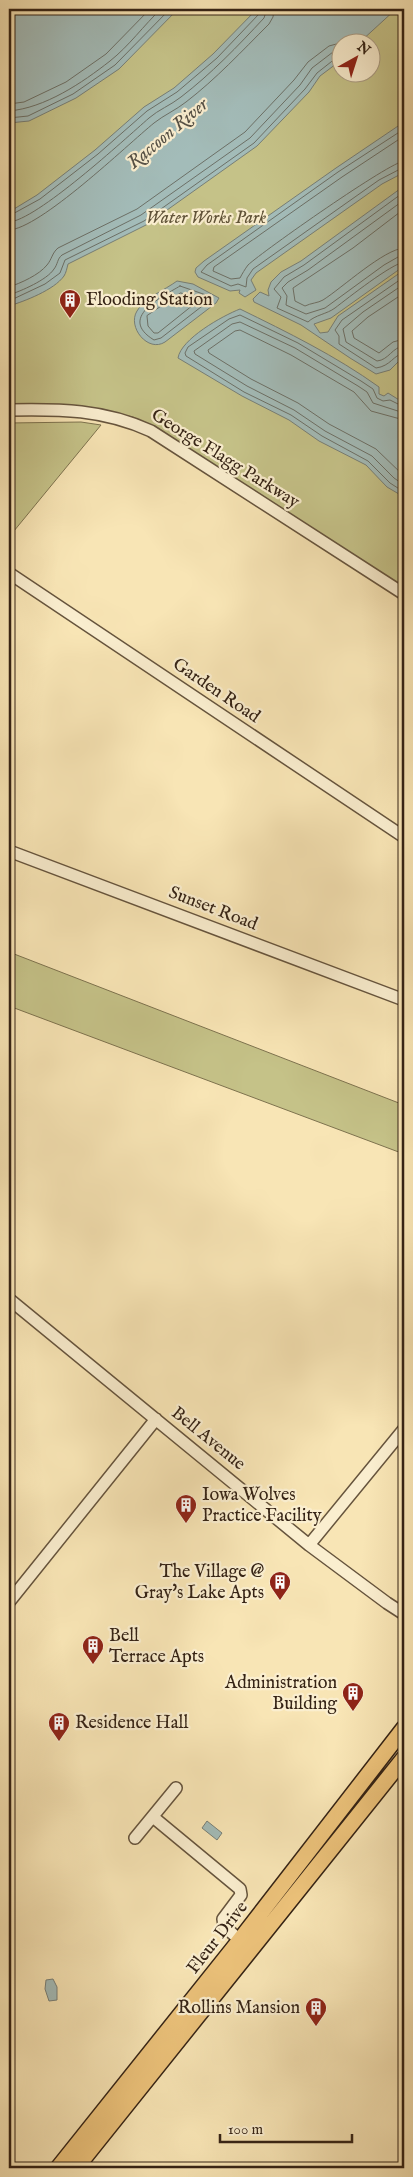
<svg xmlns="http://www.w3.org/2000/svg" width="413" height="2177" font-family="'IM FELL English',serif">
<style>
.green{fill:#c5c288;stroke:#7d724e;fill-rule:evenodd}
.water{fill:#a3bcb9;stroke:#777f77}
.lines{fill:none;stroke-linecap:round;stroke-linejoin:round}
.shore{stroke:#6c7067;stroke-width:1}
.minor-casing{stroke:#66543d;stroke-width:14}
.major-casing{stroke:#352315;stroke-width:18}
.minor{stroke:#faeecf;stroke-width:11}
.major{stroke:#ecc27a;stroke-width:15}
.labels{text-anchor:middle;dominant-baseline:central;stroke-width:4.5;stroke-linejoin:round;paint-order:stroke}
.park-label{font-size:18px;font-style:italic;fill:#605338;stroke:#faeecf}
.poi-label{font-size:18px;fill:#352315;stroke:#faeecf;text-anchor:start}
.street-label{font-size:18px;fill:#352315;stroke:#faeecf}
.water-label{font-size:19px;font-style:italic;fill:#565146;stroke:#faeecf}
</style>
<rect width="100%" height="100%" fill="#f8e5b5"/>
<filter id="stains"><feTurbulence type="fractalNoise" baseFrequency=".004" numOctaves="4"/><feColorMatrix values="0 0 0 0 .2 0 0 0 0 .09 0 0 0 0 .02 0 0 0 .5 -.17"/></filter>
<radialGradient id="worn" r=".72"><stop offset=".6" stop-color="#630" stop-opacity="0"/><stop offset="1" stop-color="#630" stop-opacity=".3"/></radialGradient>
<path class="green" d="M9 9H404V589L176 440 133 417 81 406H9ZM340 42H370V72H340Z
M81 422 101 425 9 537V423Z
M9 952 404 1105V1154L9 1006Z"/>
<path class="water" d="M9 9H178L119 69 76 98 29 121 9 123Z
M257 9H396L360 42H340V61L320 76 309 92 257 146 146 225 68 264C67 268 66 273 64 276 54 290 25 301 9 306V212L37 195 95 150 144 107 174 88 213 54Z
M404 122V170L399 175 382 184 256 273 251 280 256 290 245 297 239 293 240 290 230 291 198 277 195 272 196 268 204 261 336 168Z
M404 186V266L331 318 314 324 320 333 328 332 338 316 404 270V356L390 370 376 374 350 358 301 325 254 302 253 299 260 292 269 296 268 290 271 282 281 272 301 261Z
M177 281 193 284 219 298 216 303 165 342C148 353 127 327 137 311 144 298 165 290 177 281Z
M240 309C287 332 336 356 379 387V394L384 396 388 393 404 403V497L387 487 366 465 319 441 289 420 242 396 178 358C181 339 222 316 240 309Z
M207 1821 222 1833 217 1840 202 1828Z
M53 1979 57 1987V2000L49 2001 45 1989 46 1980Z"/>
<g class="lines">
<path class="shore" d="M9 104 24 102 66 82 106 54 150 9
M9 111C45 108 82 83 110 61 129 46 144 25 161 9
M9 118 28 116 73 94 115 65 170 9
M404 129 338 172 207 265 201 272 231 286 238 284 246 287 247 278 253 269 379 180 404 167
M404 136 342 177 214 267 213 271 231 279 240 278C242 274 245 269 248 265 263 251 391 161 404 161
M404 192 304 265 284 277 274 289 281 297 277 308 308 322C315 315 327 314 335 308 348 298 391 264 404 262
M404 200 308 270 288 282 282 288 287 296 286 305 306 314 325 308 384 265 398 257 404 256
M404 209 353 248 293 288 295 301 305 306C311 303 318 303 323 300 342 288 384 249 404 248
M9 216 40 199 98 154 147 111 177 92 217 58 259 14 261 9
M9 222C36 221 125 139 149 118 158 110 171 105 181 97 211 74 238 46 264 18L267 9
M9 230C40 229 127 145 154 123 164 115 176 110 186 102 216 79 242 51 269 24L273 17 274 9
M404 277 342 320 335 330 339 336V344L376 368C391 366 393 355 404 353
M404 284 363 312 343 329 346 342 377 361C389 360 392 347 404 346
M180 286 209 296 210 300 161 338 154 340C118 318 160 298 180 286Z
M9 287C21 283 39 275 47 265 52 259 52 253 58 248L137 209 245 132 294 80 308 62 329 46 340 43
M181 293 196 298 198 301 158 333H154L148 326 147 316Z
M404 293 368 317 352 331 354 338 379 353 393 342 404 339
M9 295C21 291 47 280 54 269 58 264 57 259 62 255L141 215 250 138 300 85 312 68 333 52 340 51
M9 301 45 284 60 273 65 260 144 221 254 143 305 89 317 73 336 58 340 57
M404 407 390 400 383 401 377 398 373 389 361 381 298 343 240 315 229 319 188 347 185 353 186 356 244 392 291 415 322 436 368 461 390 483 404 492
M404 413 373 403 367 392 358 386 295 348 240 322 232 324 194 351 195 354 247 386 294 410 325 431 372 456 394 478 404 485
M404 420 371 411 354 392 291 355 240 330 235 331 208 350 209 353 251 379 298 403 329 424 376 449 404 476"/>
<g class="minor-casing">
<path id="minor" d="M9 410C60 409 103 409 151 431L404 594
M9 573 404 837
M9 851 404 1000
M9 1299 309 1545 387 1603 404 1614
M309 1545 404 1429
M9 1602 156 1419
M153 1817 240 1889 241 1895 223 1919 224 1926 244 1944
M135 1838 176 1788"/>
</g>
<g class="major-casing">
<path id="major" d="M58 2168 236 1945 404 1728
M76 2168 404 1758"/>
</g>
<use href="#minor" class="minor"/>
<use href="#major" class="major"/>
</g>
<defs>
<g id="building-pin" transform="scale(1.125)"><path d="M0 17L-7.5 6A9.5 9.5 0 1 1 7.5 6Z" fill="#8f2418" stroke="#faeecf"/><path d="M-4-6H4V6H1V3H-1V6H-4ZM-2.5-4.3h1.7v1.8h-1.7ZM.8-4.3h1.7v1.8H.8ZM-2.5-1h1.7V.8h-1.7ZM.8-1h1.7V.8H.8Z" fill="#fff"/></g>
</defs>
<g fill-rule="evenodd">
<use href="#building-pin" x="70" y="300"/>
<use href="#building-pin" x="186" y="1505"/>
<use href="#building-pin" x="280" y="1582"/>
<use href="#building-pin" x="93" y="1646"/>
<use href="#building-pin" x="353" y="1693"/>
<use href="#building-pin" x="59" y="1723"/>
<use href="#building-pin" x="316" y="2008"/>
</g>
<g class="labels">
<g class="park-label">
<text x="206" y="218">Water Works Park</text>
</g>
<g class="poi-label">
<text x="86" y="300">Flooding Station</text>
<text x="202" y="1495">Iowa Wolves<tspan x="202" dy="21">Practice Facility</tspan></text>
<text x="264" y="1572" text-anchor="end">The Village @<tspan x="264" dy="21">Gray's Lake Apts</tspan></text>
<text x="109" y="1636">Bell<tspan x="109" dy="21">Terrace Apts</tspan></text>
<text x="337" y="1683" text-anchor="end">Administration<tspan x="337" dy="21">Building</tspan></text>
<text x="75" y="1723">Residence Hall</text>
<text x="300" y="2008" text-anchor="end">Rollins Mansion</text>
</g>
<g class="street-label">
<text transform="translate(225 459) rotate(32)">George Flagg Parkway</text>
<text transform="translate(216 691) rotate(34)">Garden Road</text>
<text transform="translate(213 909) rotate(21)">Sunset Road</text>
<text transform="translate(208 1439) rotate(39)">Bell Avenue</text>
<text transform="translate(218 1938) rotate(-52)">Fleur Drive</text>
</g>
<g class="water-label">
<text transform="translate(168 134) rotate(-40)">Raccoon River</text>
</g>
</g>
<rect width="413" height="2177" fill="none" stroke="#f8e5b5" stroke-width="30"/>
<rect x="10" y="10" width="393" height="2157" fill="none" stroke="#352315" stroke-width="2.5"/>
<rect x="15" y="15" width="383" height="2147" fill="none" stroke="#352315"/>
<g transform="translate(356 58) rotate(39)"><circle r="24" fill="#faeecf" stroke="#ab9d85"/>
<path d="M0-4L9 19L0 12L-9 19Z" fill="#8f2418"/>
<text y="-8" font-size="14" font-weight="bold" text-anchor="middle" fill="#352315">N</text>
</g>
<path d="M220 2134v8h132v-8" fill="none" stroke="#352315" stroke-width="2.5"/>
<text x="228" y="2134" font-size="15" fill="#352315" stroke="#faeecf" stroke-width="4" paint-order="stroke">100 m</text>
<rect width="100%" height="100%" filter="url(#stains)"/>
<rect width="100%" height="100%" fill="url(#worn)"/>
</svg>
